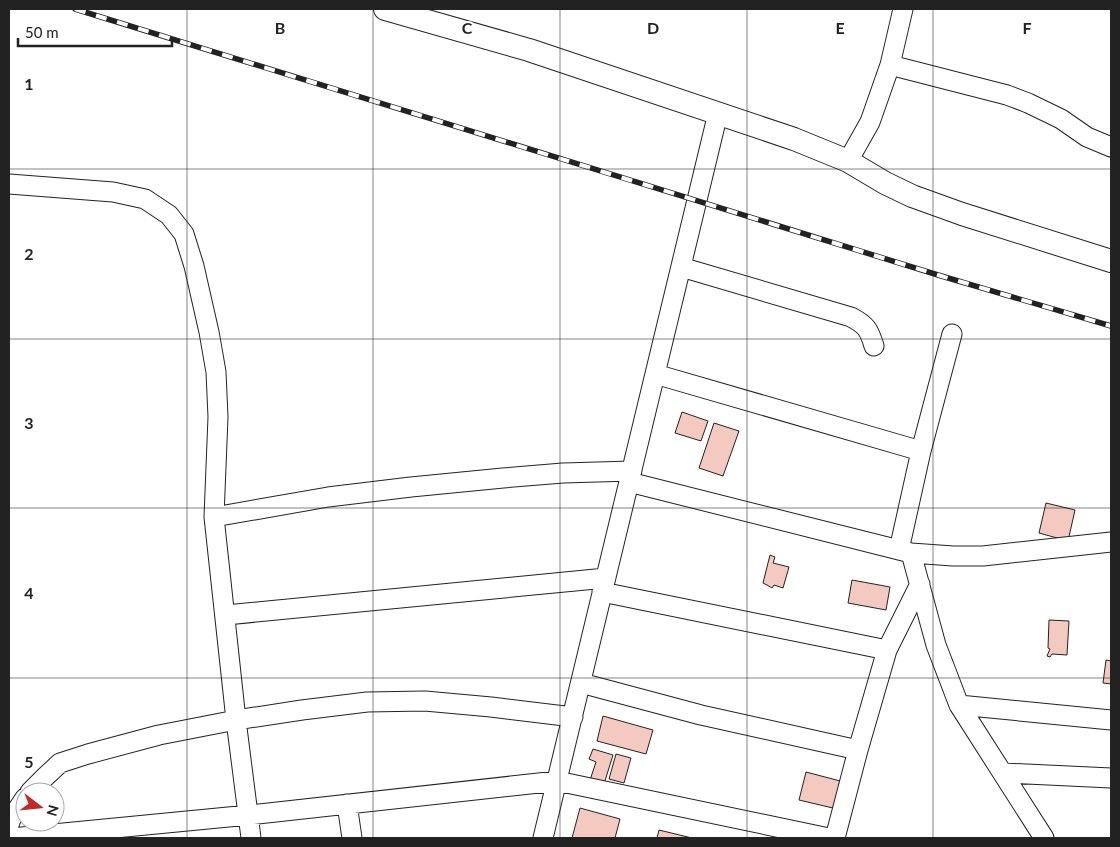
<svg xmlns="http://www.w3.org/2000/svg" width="1120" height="847" font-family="Lato,sans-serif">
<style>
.building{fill:#f3c9c0;stroke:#222}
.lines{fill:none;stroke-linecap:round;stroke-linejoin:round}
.minor-casing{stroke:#222;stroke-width:21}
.tertiary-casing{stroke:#222;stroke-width:24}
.minor{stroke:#fff;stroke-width:19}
.tertiary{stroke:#fff;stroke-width:22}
.rail-casing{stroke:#222;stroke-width:5.5}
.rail{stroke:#fff;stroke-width:4;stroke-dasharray:11;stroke-linecap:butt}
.grid{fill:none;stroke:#222;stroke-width:1;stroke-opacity:0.55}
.grid-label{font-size:16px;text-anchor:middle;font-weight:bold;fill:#222;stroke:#fff;stroke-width:4;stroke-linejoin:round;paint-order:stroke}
</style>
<rect width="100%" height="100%" fill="#fff"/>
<path class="building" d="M682 412 708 421 701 441 675 433Z
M714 423 739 431 723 476 699 468Z
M1046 503 1075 510 1068 541 1039 533Z
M770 555 775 557 773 563 789 567 783 588 774 585 772 588 767 585 763 583Z
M852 580 890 587 886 610 848 603Z
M1049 620 1069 621 1067 655 1052 654 1050 657 1047 656 1050 649 1048 648Z
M1106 660 1111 661V684L1103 683Z
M603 716 653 730 646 754 597 741Z
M593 749 613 755 604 784 590 780 596 762 589 759Z
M616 754 631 758 624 783 609 779Z
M806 772 844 782 837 809 799 800Z
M580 808 620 819 615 838H572Z
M659 830 692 838H657Z"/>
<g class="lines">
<g class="minor-casing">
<path id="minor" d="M890 65 1007 95 1028 103 1061 119 1087 137 1111 147
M848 161 870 122 890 65 903 9
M9 184 113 192 145 199 169 215 184 234 194 266 209 332 216 372 218 417 214 517 236 720 251 838
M681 267 851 317C866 325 869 329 874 346
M655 374 921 451
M629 482 911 553 953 556H983L1111 542
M214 517 328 497 411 487 503 478 563 473 632 471
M899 550 921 451 952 334
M911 553 936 645 959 705 1044 838
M602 592 887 650
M226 615 606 578
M581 683 701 715 858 750
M959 705 1111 720
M1003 773 1111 778
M30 792 45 777 60 763 88 754 159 735 236 720 302 710 367 702 425 701 491 707 573 717
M347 804 352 838
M9 825 11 819 25 798
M12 838 249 815 557 781 829 838
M543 838 718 113
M835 838 858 750 887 650 920 584"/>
</g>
<g class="tertiary-casing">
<path id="tertiary" d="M385 9 529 50 794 139 848 161 885 183 912 196 962 214 1111 261"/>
</g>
<use href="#minor" class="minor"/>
<use href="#tertiary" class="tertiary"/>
<g class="rail-casing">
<path id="rail" d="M75 9 938 275 1111 326"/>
</g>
<use href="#rail" class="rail"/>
</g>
<path class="grid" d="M187 9V838M373 9V838M560 9V838M747 9V838M933 9V838M9 169H1111M9 339H1111M9 508H1111M9 678H1111"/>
<g class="grid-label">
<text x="280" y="34">B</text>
<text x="467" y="34">C</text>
<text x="653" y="34">D</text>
<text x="840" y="34">E</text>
<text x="1027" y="34">F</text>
<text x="29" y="90">1</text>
<text x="29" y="260">2</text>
<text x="29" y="429">3</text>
<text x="29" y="599">4</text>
<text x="29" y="768">5</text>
</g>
<rect width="1120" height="847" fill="none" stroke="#222222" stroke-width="20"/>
<g transform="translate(40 807) rotate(106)"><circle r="24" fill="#ffffff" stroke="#a7a7a7"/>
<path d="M0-4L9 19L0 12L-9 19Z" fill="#c62828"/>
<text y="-8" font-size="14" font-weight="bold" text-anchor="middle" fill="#222222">N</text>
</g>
<path d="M18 38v8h154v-8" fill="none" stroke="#222222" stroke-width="2.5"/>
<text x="25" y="38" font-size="15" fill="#222222" stroke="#ffffff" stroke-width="4" paint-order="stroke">50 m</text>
</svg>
